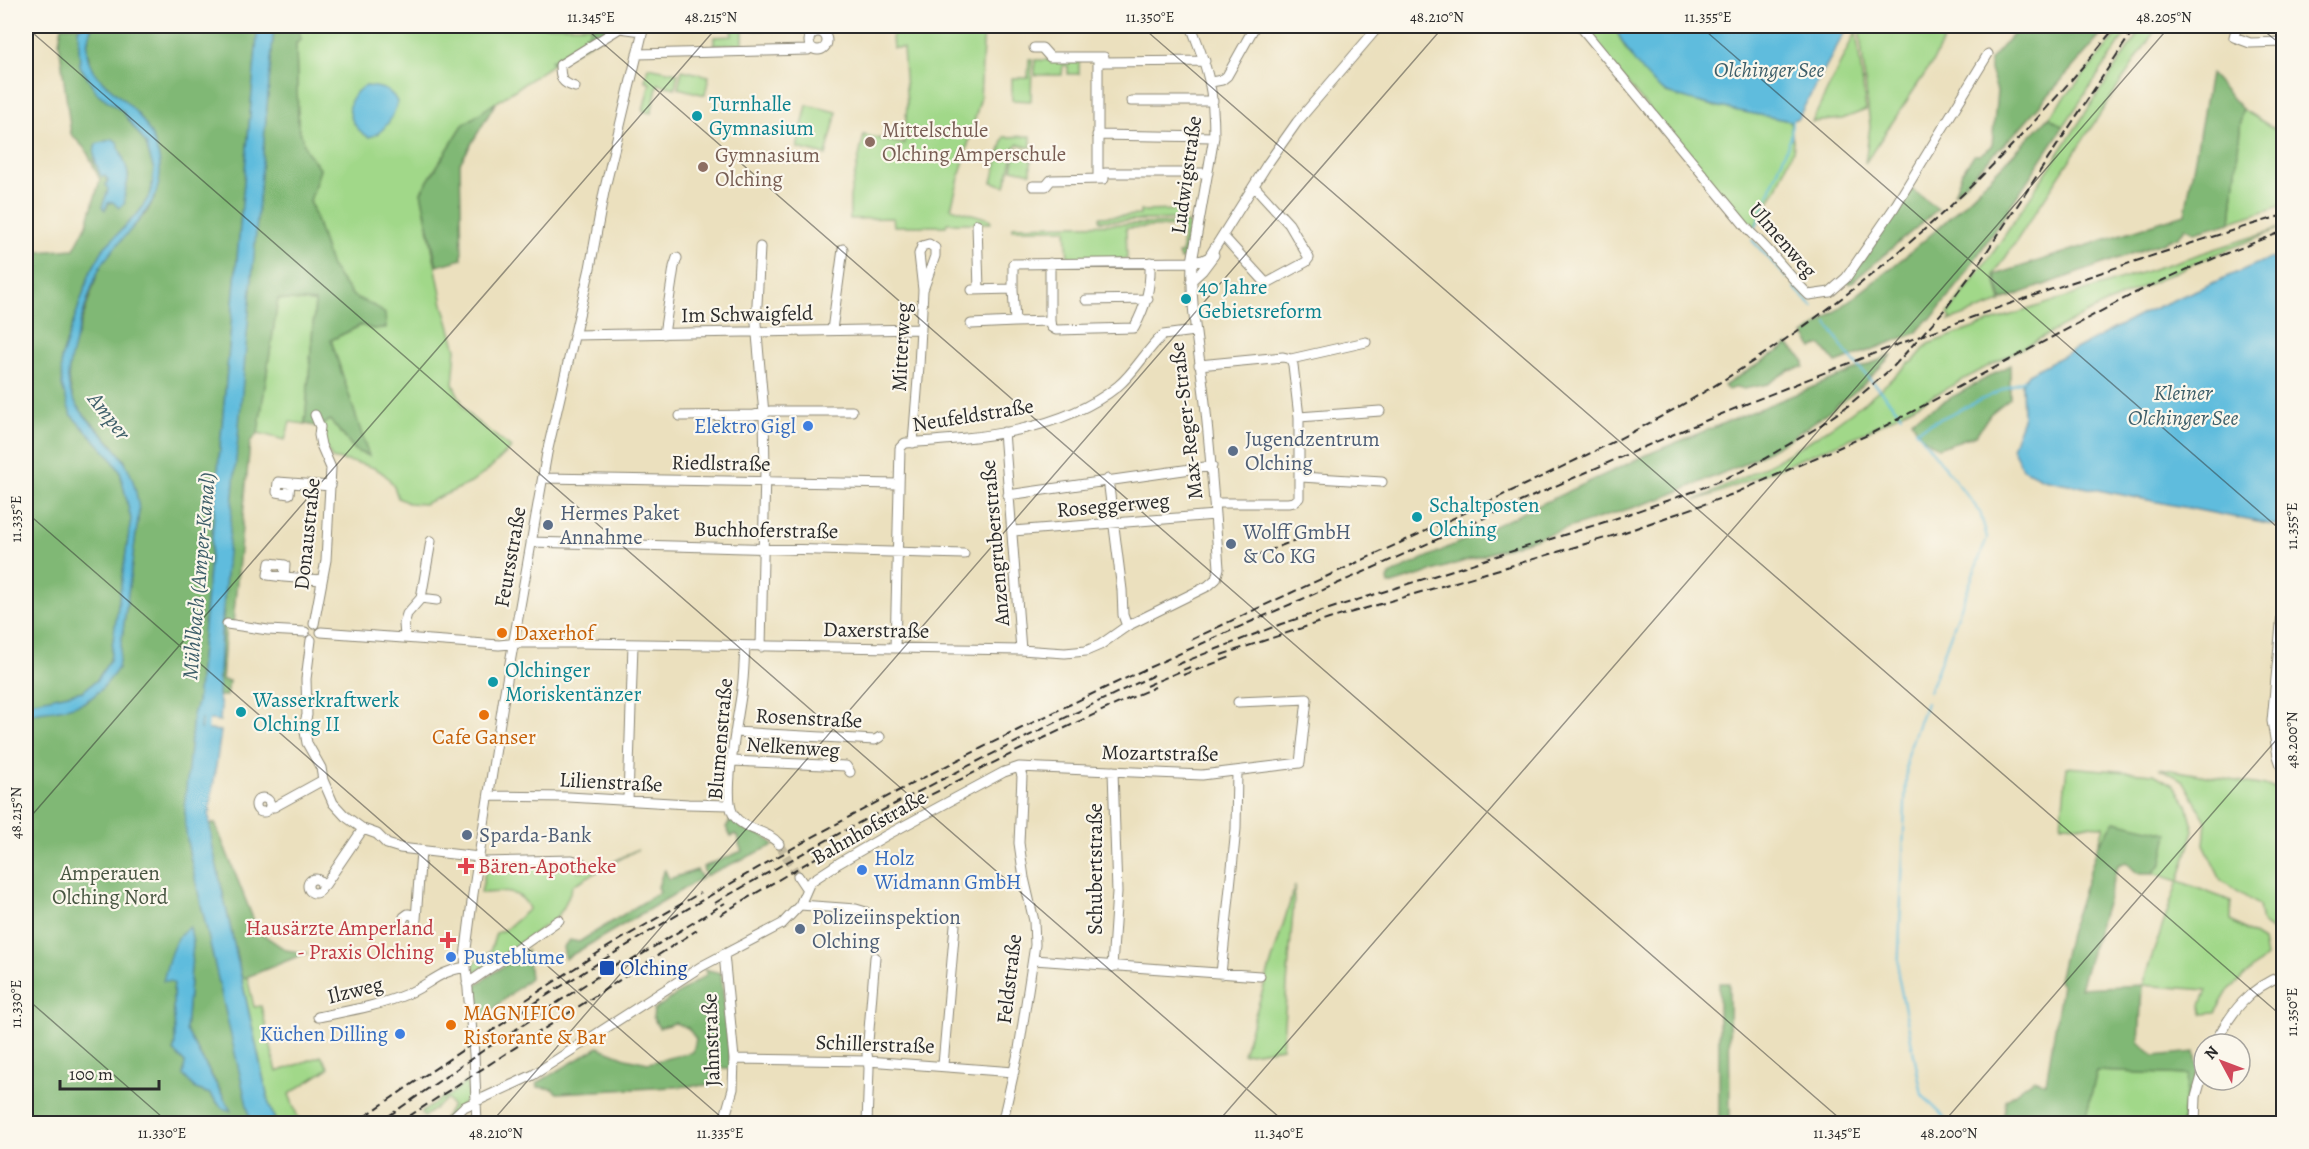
<svg xmlns="http://www.w3.org/2000/svg" width="2309" height="1149" font-family="Alegreya,serif">
<style>
.green{fill:#a1d889;stroke:#66825a;stroke-width:1.5}
.forest{fill:#80b875;stroke:#567250;stroke-width:1.5;fill-rule:evenodd}
.water{fill:#5fbcdd;stroke:#457484;stroke-width:1.5}
.lines{fill:none;stroke-linecap:round;stroke-linejoin:round}
.stream{stroke:#5fbcdd;stroke-width:2}
.canal{stroke:#5fbcdd;stroke-width:7}
.minor-tunnel{stroke:#c5bca1;stroke-width:9;stroke-dasharray:9 4.5;stroke-linecap:butt}
.minor-casing{stroke:#8b8674;stroke-width:11}
.minor{stroke:#fff;stroke-width:9}
.rail{stroke:#2b2b2b;stroke-width:2;stroke-dasharray:9 4.5;stroke-linecap:butt}
.ticks{fill:none;stroke:#2b2b2b;stroke-width:1.5;stroke-opacity:0.45}
.culture-dot{fill:#0f9aa8;stroke:#fbf7ec;stroke-width:2}
.education-dot{fill:#8d6e63;stroke:#fbf7ec;stroke-width:2}
.shop-dot{fill:#3f7fe0;stroke:#fbf7ec;stroke-width:2}
.service-dot{fill:#5c6f8a;stroke:#fbf7ec;stroke-width:2}
.food-dot{fill:#e8710a;stroke:#fbf7ec;stroke-width:2}
.health-dot{fill:#e0444e;stroke:#fbf7ec;stroke-width:2}
.transit-dot{fill:#1a4fb4;stroke:#fbf7ec;stroke-width:2}
.labels{text-anchor:middle;dominant-baseline:central;stroke-width:4.5;stroke-linejoin:round;paint-order:stroke}
.culture-label{font-size:21px;fill:#0d838f;stroke:#fbf7ec;text-anchor:start}
.education-label{font-size:21px;fill:#785e54;stroke:#fbf7ec;text-anchor:start}
.street-label{font-size:21px;fill:#2b2b2b;stroke:#fbf7ec}
.shop-label{font-size:21px;fill:#366cbe;stroke:#fbf7ec;text-anchor:end}
.service-label{font-size:21px;fill:#4e5e75;stroke:#fbf7ec;text-anchor:start}
.food-label{font-size:21px;fill:#c56008;stroke:#fbf7ec;text-anchor:start}
.health-label{font-size:21px;fill:#be3a42;stroke:#fbf7ec;text-anchor:start}
.park-label{font-size:21px;fill:#485642;stroke:#fbf7ec}
.transit-label{font-size:21px;fill:#164399;stroke:#fbf7ec;text-anchor:start}
.water-label{font-size:22px;font-style:italic;fill:#3d5e69;stroke:#fbf7ec}
.neatline{fill:none;stroke:#2b2b2b;stroke-width:2}
.ticks-label{font-size:15px;text-anchor:middle;fill:#2b2b2b}
</style>
<rect width="100%" height="100%" fill="#fbf7ec"/>
<filter id="ink" filterUnits="userSpaceOnUse"><feTurbulence type="fractalNoise" baseFrequency=".0167" numOctaves="2"/><feDisplacementMap in="SourceGraphic" scale="12" xChannelSelector="R" yChannelSelector="G"/><feConvolveMatrix kernelMatrix="1 2 1 2 8 2 1 2 1" color-interpolation-filters="sRGB"/></filter>
<filter id="wash" filterUnits="userSpaceOnUse"><feTurbulence type="fractalNoise" baseFrequency=".008" numOctaves="4" result="noise"/><feDisplacementMap in="SourceGraphic" scale="24" xChannelSelector="R" yChannelSelector="G"/><feGaussianBlur stdDeviation="1.35" result="paint"/><feColorMatrix in="noise" values="0 0 0 0 0 0 0 0 0 0 0 0 0 0 0 0 0 1.4 0 .05"/><feComposite in="paint" operator="in"/></filter>
<g filter="url(#wash)">
<rect width="100%" height="100%" fill="#ebe0be"/>
<path class="green" d="M298 26H593L584 39 551 61 553 64 463 125 421 192 443 304 456 349 453 384 465 409 471 417 511 448 487 471 471 483 424 504 408 503 398 498C389 463 362 465 332 458L319 435 320 427 330 420 356 451 368 455 331 340 362 325 372 329 386 327 375 307 353 296 331 267 310 200 320 169 306 150 298 125 296 43 301 40Z
M732 26H786L787 29 743 30V44L714 45V37L732 36Z
M891 26H984L980 100 951 208 990 219 991 223H947L946 226H894L893 218 850 219V196L864 135 904 144 907 105 903 48H893Z
M1580 26H1614L1626 50 1666 93 1709 105 1790 121 1794 148 1778 186 1751 233Z
M1859 26H1901L1900 27 1905 31 1908 26H1944L1949 29 1932 63 1865 163 1870 126Z
M2124 26H2131L2063 127 2049 117Z
M2143 26H2158L1994 275 2001 302 1949 321 1951 318 1948 314 1995 250Z
M1856 31 1866 110 1842 119 1812 122Z
M1029 59H1032L1031 101 1012 100V78H1028Z
M1035 60H1079V74H1068V66L1063 65 1062 75H1035Z
M648 67 678 73 675 88 658 84 651 113 643 111 650 82 645 81Z
M682 70 709 76 705 95 678 88Z
M807 105 837 112 826 155 797 148Z
M2242 109 2283 134V205L2231 222Z
M1031 136V148L1018 144 1010 151 1012 160 1005 186 992 182 1004 137Z
M1016 148 1031 152V173L1012 169 1014 159 1012 152Z
M1183 210 1184 219 1100 221V217L1140 215V211Z
M1189 223 1184 258 1180 259 1178 254H1182L1183 226 1126 228 1127 259 1068 260 1066 229H1013V226Z
M2283 227 2190 265 2089 312 1864 433 1715 494 1696 500C1778 463 1844 426 1909 363L1913 362 1928 344 2005 317Z
M278 299 315 302 305 424 290 422 285 440 258 433Z
M2067 767 2154 774 2173 785 2187 804 2194 830 2179 881 2231 901V921L2263 941 2266 957 2228 991 2215 1013 2203 1014 2201 1005 2207 990 2142 985 2178 881 2153 873 2162 863 2116 821 2098 846 2104 826 2061 824Z
M2159 768 2283 789V938L2262 923 2259 906 2221 880 2204 845 2206 821 2183 780Z
M638 849 573 885 563 909 555 919 475 973 474 963 490 952 496 933 506 929 529 909C522 888 499 892 481 893L486 867 563 865 579 871 592 868 598 870Z
M1295 886 1282 1048 1243 1054Z
M247 977 254 1007 261 1006 277 1072 321 1056 329 1068 289 1094 300 1123H276L269 1104 242 979Z
M2097 1071 2189 1075 2182 1123H2142L2085 1119Z
M468 1081 467 1100 442 1123 452 1106 447 1099 424 1117 421 1113 445 1096H448Z"/>
<path class="forest" d="M62 26H80L78 30 97 93 123 112 146 144 154 170 151 193 140 211 104 248 90 273 61 359 71 415 108 454 120 471 131 519 110 660 97 680 83 691 26 703V253L74 249 87 224 100 180 86 150 71 134 59 42ZM113 139 118 143C120 155 127 163 128 176 128 184 124 192 124 200L108 203 107 208C106 200 107 196 108 189 110 178 100 170 94 162L96 144Z
M92 26H258L197 703 193 715C190 762 182 806 189 852L252 1123 26 1124V714L87 702 118 668 139 511 125 461 110 442 75 405 68 379 70 357 99 269 108 254 147 212 155 197 152 137 140 117 94 73 86 49ZM193 943 186 1030 224 1097 222 1108 210 1094 196 1089 185 1063 174 1051C178 1028 170 1006 174 984L170 981Z
M274 26H298L301 40 296 43 298 125 306 150 320 169 310 201 331 267 353 296 376 307 385 314 386 328 372 329 361 325 331 340 369 456 356 451 330 420 320 427 305 424 315 302 278 299 258 433 250 442 233 624H226L222 680 229 681 227 696H218L226 569Z
M593 26H639H620L553 64 551 61 584 39Z
M2020 26H2109L2017 131 1954 194 1962 172 1974 155H1979L1992 146 1997 91 1990 70V60Z
M2210 74 2242 109 2231 222 2195 232 2186 228 2178 237 2002 300 1995 275 2185 214Z
M496 102 460 163 462 259 437 266 421 192 463 125Z
M2049 117 2063 127 1958 285 1931 319 1927 320 1916 333 1836 363 1821 345 1813 348 1804 335C1849 302 1894 267 1936 230 1976 194 2012 155 2049 117Z
M1910 188 1938 209 1850 284 1848 281Z
M1788 345 1804 360V367L1789 370 1768 384 1744 389 1737 387 1728 390 1724 386Z
M1892 355 1862 386 1827 413 1791 438 1744 464 1663 498 1389 585 1388 579 1391 574 1653 452Z
M2010 365V398L1990 414 1976 435 1938 448 1921 436 1911 420Z
M731 820 767 838 774 845 705 876 703 867 742 851 739 844V838L734 834 731 837 726 827Z
M2115 821 2168 833 2162 863 2153 873H2137L2126 862 2118 865 2080 988 2142 985 2139 1043 2154 1056 2195 1052 2198 1069 2187 1123H2182L2188 1075 2097 1071 2085 1119 2142 1123 2016 1124 2003 1121 2006 1100 2034 1079 2046 1083 2062 985 2058 980 2069 934 2098 846Z
M215 823 258 931 286 950 306 953 242 979 212 844 210 825Z
M665 870 669 879 697 870 702 878 565 959 563 947 570 940 579 942 660 892 658 887 663 872Z
M527 950 530 978 481 1019 476 985Z
M704 969 721 973 731 1068H712L711 1085 557 1093 552 1089 538 1087 537 1083 598 1047 626 1058 648 1063 693 1052 696 1039 688 1028 675 1023 659 1028 653 1017 654 1010 707 974Z
M1719 983H1729L1730 1123H1719Z"/>
<path class="water" d="M80 26H92C72 76 116 85 140 117 149 128 156 144 159 158 168 207 123 230 101 266 92 280 67 362 68 379 70 413 106 432 123 459 133 475 137 493 139 511L118 668C89 711 74 706 26 714V703L83 691 97 680 110 660 131 519 120 471 108 454 71 415 62 386 61 359 90 273 104 248 140 211 151 193 154 170 146 144 123 112 97 93 80 66 78 30Z
M258 26H274L221 632 218 695 221 707 220 721 201 719 200 729 221 731 209 815 212 844 269 1104 276 1124 252 1123 250 1119 189 852 185 825V800L193 715 197 703Z
M1614 26H1848L1798 118 1790 121C1757 114 1723 109 1690 100 1682 97 1671 96 1664 91 1641 76 1626 50 1614 26Z
M366 86C379 87 392 89 397 102 394 116 384 134 369 137 348 127 340 97 366 86Z
M113 139 118 143C120 156 129 165 128 179 127 188 122 194 125 203L119 208 113 202 108 203 105 210 102 207 108 190 106 185 108 180 105 176H101C96 165 92 155 96 144Z
M2270 258 2283 261V527L2043 479 2023 469 2012 448 2023 419 2022 384 2028 374 2148 311Z
M190 927 193 943 186 1030 231 1111 222 1108 210 1094 196 1089 183 1075 185 1063 174 1051C178 1028 170 1006 174 984L170 981H163C168 963 172 937 190 927Z"/>
<g class="lines">
<path class="stream" d="M1755 229 1791 137 1792 120
M1752 240 1787 278
M1794 287 1813 307
M1827 323 1847 354 1902 415
M1929 692 1987 538 1980 512 1916 430 2024 380
M1926 703 1907 755 1898 975 1922 1095 1951 1124"/>
<path class="canal" d="M204 739 206 711"/>
</g>
</g>
<g filter="url(#ink)">
<g class="lines">
<path class="minor-tunnel" d="M779 844 798 876"/>
<g class="minor-casing">
<path id="minor" d="M1580 26 1751 233C1772 252 1788 275 1809 295L1830 292 1846 278 1894 208 1988 54
M2237 26 2234 37 2250 43 2284 42
M809 41a9 9 0 1 1 18 0a9 9 0 1 1-18 0Z
M1034 48H1042L1050 57H1104
M637 54 808 50 811 47
M1098 57V178
M1101 57 1104 62 1205 61
M1211 82 1222 80 1227 76 1255 26
M575 87C562 83 560 79 560 65L620 28 642 31
M1131 101H1213
M1097 135 1214 137
M1102 179 1105 173H1208
M1033 186H1046L1051 180 1104 179
M977 224 979 290
M1223 236 1265 282H1269L1306 262 1309 258 1289 224 1254 186
M760 247 756 323 764 414 765 471 761 647
M1191 281 1202 271 1214 255
M1013 289 1015 322 1050 321V263
M972 290 1013 289V264L1192 262 1203 260 1209 257 1268 163 1297 122 1379 26
M1086 300 1148 299
M1050 321 1051 327 1056 330 1134 328C1146 306 1151 287 1150 262
M971 324 1015 322
M832 330 843 249
M664 334 674 267 677 258
M575 335 921 329
M1291 359 1366 342
M1199 365 1283 357 1291 359 1293 365 1299 417V498L1294 502 1288 503H1214
M680 416 754 415 770 411H852
M1299 417 1380 411
M1004 432 1021 650
M913 443 919 366 923 290 919 254 922 246 929 244 935 248V256L923 290
M1301 477 1382 482
M543 478 899 484
M1108 479 1122 590 1123 615 1127 626
M290 483 289 494 277 492 278 482 331 486
M1008 495 1212 466
M1013 531 1215 515
M531 542 964 554
M284 577 268 575 270 563 285 565 284 577 321 580
M2284 592 2272 721 2278 756 2284 774
M421 598 437 600
M227 624 268 630 305 632
M314 624 326 560 331 468 321 445 319 435 320 427 315 415
M321 632 499 645 521 643H579L1021 650 1065 653 1086 651 1100 645 1127 626 1208 586 1216 579 1219 568C1215 513 1211 458 1205 403 1200 355 1190 310 1192 262L1214 137C1214 90 1208 69 1191 26
M405 637 404 624 407 614 421 598 431 541
M311 640 306 679 307 715 304 726 307 743 321 768 323 780 333 803 345 816 363 829 377 834 387 844 400 848 479 857
M745 647C744 661 744 675 742 689 739 714 722 794 733 814 743 831 767 829 779 844
M895 648 900 448 905 443C976 438 1060 433 1118 386 1136 371 1146 350 1163 335L1194 331
M735 732 875 740 880 737
M732 761 846 766 850 772
M490 796 569 797 688 804 730 805
M256 805a7 7 0 1 1 14 0a7 7 0 1 1-14 0Z
M628 800 633 644
M271 807H274L323 780
M484 862 572 860 582 863
M798 876 806 888
M308 886a7 7 0 1 1 14 0a7 7 0 1 1-14 0Z
M323 885H325L363 829
M800 905 856 909 866 912
M416 919 413 915 408 914 404 917 402 922 405 927 410 928 415 925 416 919 421 851
M1034 960 1260 976
M1112 967 1117 892 1113 771
M1221 974 1236 829 1237 771
M467 984 559 920
M318 1017C347 1011 379 1006 407 994 431 984 437 972 465 967
M2214 1044C2231 1013 2249 987 2284 975
M734 1059 868 1061 1014 1072
M943 1065 955 925
M446 1124 464 1107 533 1075 702 966 782 924 800 905 810 882 839 863 887 835 1004 772 1019 767 1202 775 1300 763 1307 699 1238 702
M477 1124 474 1054 465 957 473 894 504 697 547 453 590 268 604 192 644 26
M723 1124 733 1089 734 1059 724 954
M867 1124 869 1068 867 1054 875 957
M1002 1124 1019 1049 1035 945 1034 921 1024 878 1019 843 1022 776 1019 767
M2195 1124 2196 1097 2204 1069"/>
</g>
<use href="#minor" class="minor"/>
<path class="rail" d="M1254 557 1317 531
M1191 640C1301 587 1413 538 1524 485 1585 456 1646 427 1704 392 1864 296 2001 171 2116 26
M1221 655 1329 619 1619 534 1733 494 1872 433 2135 293 2192 267 2284 231
M1176 665 1281 624 1608 521 1695 491 1747 469 1815 429 1849 405 1893 367 1946 308 1976 268 2136 26
M1183 675 1231 657
M1146 686 1190 667
M715 903C858 820 1005 746 1154 675
M720 915C859 829 1005 753 1155 687
M618 969 725 903
M526 1000 601 951 700 893
M354 1124C562 979 782 846 1010 734 1141 668 1277 611 1411 551 1532 497 1652 441 1776 392 1942 325 2112 266 2284 215
M377 1124 484 1050 623 960
M397 1124 697 930"/>
</g>
</g>
<path class="ticks" d="M583 26 1846 1124M1141 26 2284 1018M1700 26 2284 533M2258 26 2284 47M26 27 1287 1124M26 512 729 1124M26 822 718 26M26 998 170 1124M490 1124 1444 26M1216 1124 2170 26M1942 1124 2284 731"/>
<g class="culture-dot">
<circle cx="697" cy="116" r="6"/>
<circle cx="1186" cy="299" r="6"/>
<circle cx="1417" cy="517" r="6"/>
<circle cx="493" cy="682" r="6"/>
<circle cx="241" cy="712" r="6"/>
</g>
<g class="education-dot">
<circle cx="870" cy="142" r="6"/>
<circle cx="703" cy="167" r="6"/>
</g>
<g class="shop-dot">
<circle cx="808" cy="426" r="6"/>
<circle cx="862" cy="870" r="6"/>
<circle cx="451" cy="957" r="6"/>
<circle cx="400" cy="1034" r="6"/>
</g>
<g class="service-dot">
<circle cx="1233" cy="451" r="6"/>
<circle cx="548" cy="525" r="6"/>
<circle cx="1231" cy="544" r="6"/>
<circle cx="467" cy="835" r="6"/>
<circle cx="800" cy="929" r="6"/>
</g>
<g class="food-dot">
<circle cx="502" cy="633" r="6"/>
<circle cx="484" cy="715" r="6"/>
<circle cx="451" cy="1025" r="6"/>
</g>
<g class="health-dot">
<path d="M463 857h6v6h6v6h-6v6h-6v-6h-6v-6h6z"/>
<path d="M445 931h6v6h6v6h-6v6h-6v-6h-6v-6h6z"/>
</g>
<rect class="transit-dot" x="599" y="960" width="16" height="16" rx="3"/>
<g class="labels">
<g class="culture-label">
<text x="709" y="104">Turnhalle<tspan x="709" dy="24">Gymnasium</tspan></text>
<text x="1198" y="287">40 Jahre<tspan x="1198" dy="24">Gebietsreform</tspan></text>
<text x="1429" y="505">Schaltposten<tspan x="1429" dy="24">Olching</tspan></text>
<text x="505" y="670">Olchinger<tspan x="505" dy="24">Moriskentänzer</tspan></text>
<text x="253" y="700">Wasserkraftwerk<tspan x="253" dy="24">Olching II</tspan></text>
</g>
<g class="education-label">
<text x="882" y="130">Mittelschule<tspan x="882" dy="24">Olching Amperschule</tspan></text>
<text x="715" y="155">Gymnasium<tspan x="715" dy="24">Olching</tspan></text>
</g>
<g class="street-label">
<text transform="translate(1186 175) rotate(-82)">Ludwigstraße</text>
<text transform="translate(1783 240) rotate(49)">Ulmenweg</text>
<text transform="translate(747 314) rotate(-1)">Im Schwaigfeld</text>
<text transform="translate(901 347) rotate(-87)">Mitterweg</text>
<text transform="translate(973 415) rotate(-9)">Neufeldstraße</text>
<text transform="translate(1186 421) rotate(-97)">Max-Reger-Straße</text>
<text transform="translate(721 463) rotate(1)">Riedlstraße</text>
<text transform="translate(1113 505) rotate(-5)">Roseggerweg</text>
<text transform="translate(766 530) rotate(1)">Buchhoferstraße</text>
<text transform="translate(307 534) rotate(-84)">Donaustraße</text>
<text transform="translate(995 543) rotate(-95)">Anzengruberstraße</text>
<text transform="translate(510 557) rotate(-80)">Feursstraße</text>
<text transform="translate(876 630) rotate(1)">Daxerstraße</text>
<text transform="translate(809 718) rotate(3)">Rosenstraße</text>
<text transform="translate(720 739) rotate(-85)">Blumenstraße</text>
<text transform="translate(793 747) rotate(4)">Nelkenweg</text>
<text transform="translate(1160 753) rotate(1)">Mozartstraße</text>
<text transform="translate(611 782) rotate(3)">Lilienstraße</text>
<text transform="translate(869 827) rotate(-30)">Bahnhofstraße</text>
<text transform="translate(1095 869) rotate(-90)">Schubertstraße</text>
<text transform="translate(1009 979) rotate(-83)">Feldstraße</text>
<text transform="translate(355 990) rotate(-14)">Ilzweg</text>
<text transform="translate(711 1040) rotate(-92)">Jahnstraße</text>
<text transform="translate(875 1044) rotate(2)">Schillerstraße</text>
</g>
<g class="shop-label">
<text x="796" y="426">Elektro Gigl</text>
<text x="874" y="858" text-anchor="start">Holz<tspan x="874" dy="24">Widmann GmbH</tspan></text>
<text x="463" y="957" text-anchor="start">Pusteblume</text>
<text x="388" y="1034">Küchen Dilling</text>
</g>
<g class="service-label">
<text x="1245" y="439">Jugendzentrum<tspan x="1245" dy="24">Olching</tspan></text>
<text x="560" y="513">Hermes Paket<tspan x="560" dy="24">Annahme</tspan></text>
<text x="1243" y="532">Wolff GmbH<tspan x="1243" dy="24">&amp; Co KG</tspan></text>
<text x="479" y="835">Sparda-Bank</text>
<text x="812" y="917">Polizeiinspektion<tspan x="812" dy="24">Olching</tspan></text>
</g>
<g class="food-label">
<text x="514" y="633">Daxerhof</text>
<text x="484" y="737" text-anchor="middle">Cafe Ganser</text>
<text x="463" y="1013">MAGNIFICO<tspan x="463" dy="24">Ristorante &amp; Bar</tspan></text>
</g>
<g class="health-label">
<text x="478" y="866">Bären-Apotheke</text>
<text x="434" y="928" text-anchor="end">Hausärzte Amperland<tspan x="434" dy="24">- Praxis Olching</tspan></text>
</g>
<g class="park-label">
<text x="110" y="873">Amperauen<tspan x="110" dy="24">Olching Nord</tspan></text>
</g>
<g class="transit-label">
<text x="620" y="968">Olching</text>
</g>
<g class="water-label">
<text x="1769" y="70">Olchinger See</text>
<text x="2183" y="393">Kleiner<tspan x="2183" dy="25">Olchinger See</tspan></text>
<text transform="translate(109 416) rotate(52)">Amper</text>
<text transform="translate(199 576) rotate(-85)">Mühlbach (Amper-Kanal)</text>
</g>
</g>
<rect width="2309" height="1149" fill="none" stroke="#fbf7ec" stroke-width="66"/>
<g transform="translate(2222 1062) rotate(311)"><circle r="28" fill="#fbf7ec" stroke="#a8a59f" stroke-width="1.5"/>
<path d="M0-4.5L10 22L0 15L-10 22Z" fill="#d1495b"/>
<text y="-9" font-size="16" font-weight="bold" text-anchor="middle" fill="#2b2b2b">N</text>
</g>
<path d="M60 1080v9h99v-9" fill="none" stroke="#2b2b2b" stroke-width="3"/>
<text x="69" y="1080" font-size="18" fill="#2b2b2b" stroke="#fbf7ec" stroke-width="4.5" paint-order="stroke">100 m</text>
<rect x="33" y="33" width="2243" height="1083" class="neatline"/>
<g class="ticks-label">
<text x="591" y="22">11.345°E</text>
<text x="711" y="22">48.215°N</text>
<text x="1150" y="22">11.350°E</text>
<text x="1437" y="22">48.210°N</text>
<text x="1708" y="22">11.355°E</text>
<text x="2164" y="22">48.205°N</text>
<text transform="translate(16 519) rotate(-90)" y="5">11.335°E</text>
<text transform="translate(2292 526) rotate(-90)" y="5">11.355°E</text>
<text transform="translate(2292 740) rotate(-90)" y="5">48.200°N</text>
<text transform="translate(16 813) rotate(-90)" y="5">48.215°N</text>
<text transform="translate(16 1004) rotate(-90)" y="5">11.330°E</text>
<text transform="translate(2292 1012) rotate(-90)" y="5">11.350°E</text>
<text x="162" y="1138">11.330°E</text>
<text x="496" y="1138">48.210°N</text>
<text x="720" y="1138">11.335°E</text>
<text x="1279" y="1138">11.340°E</text>
<text x="1837" y="1138">11.345°E</text>
<text x="1949" y="1138">48.200°N</text>
</g>
</svg>
